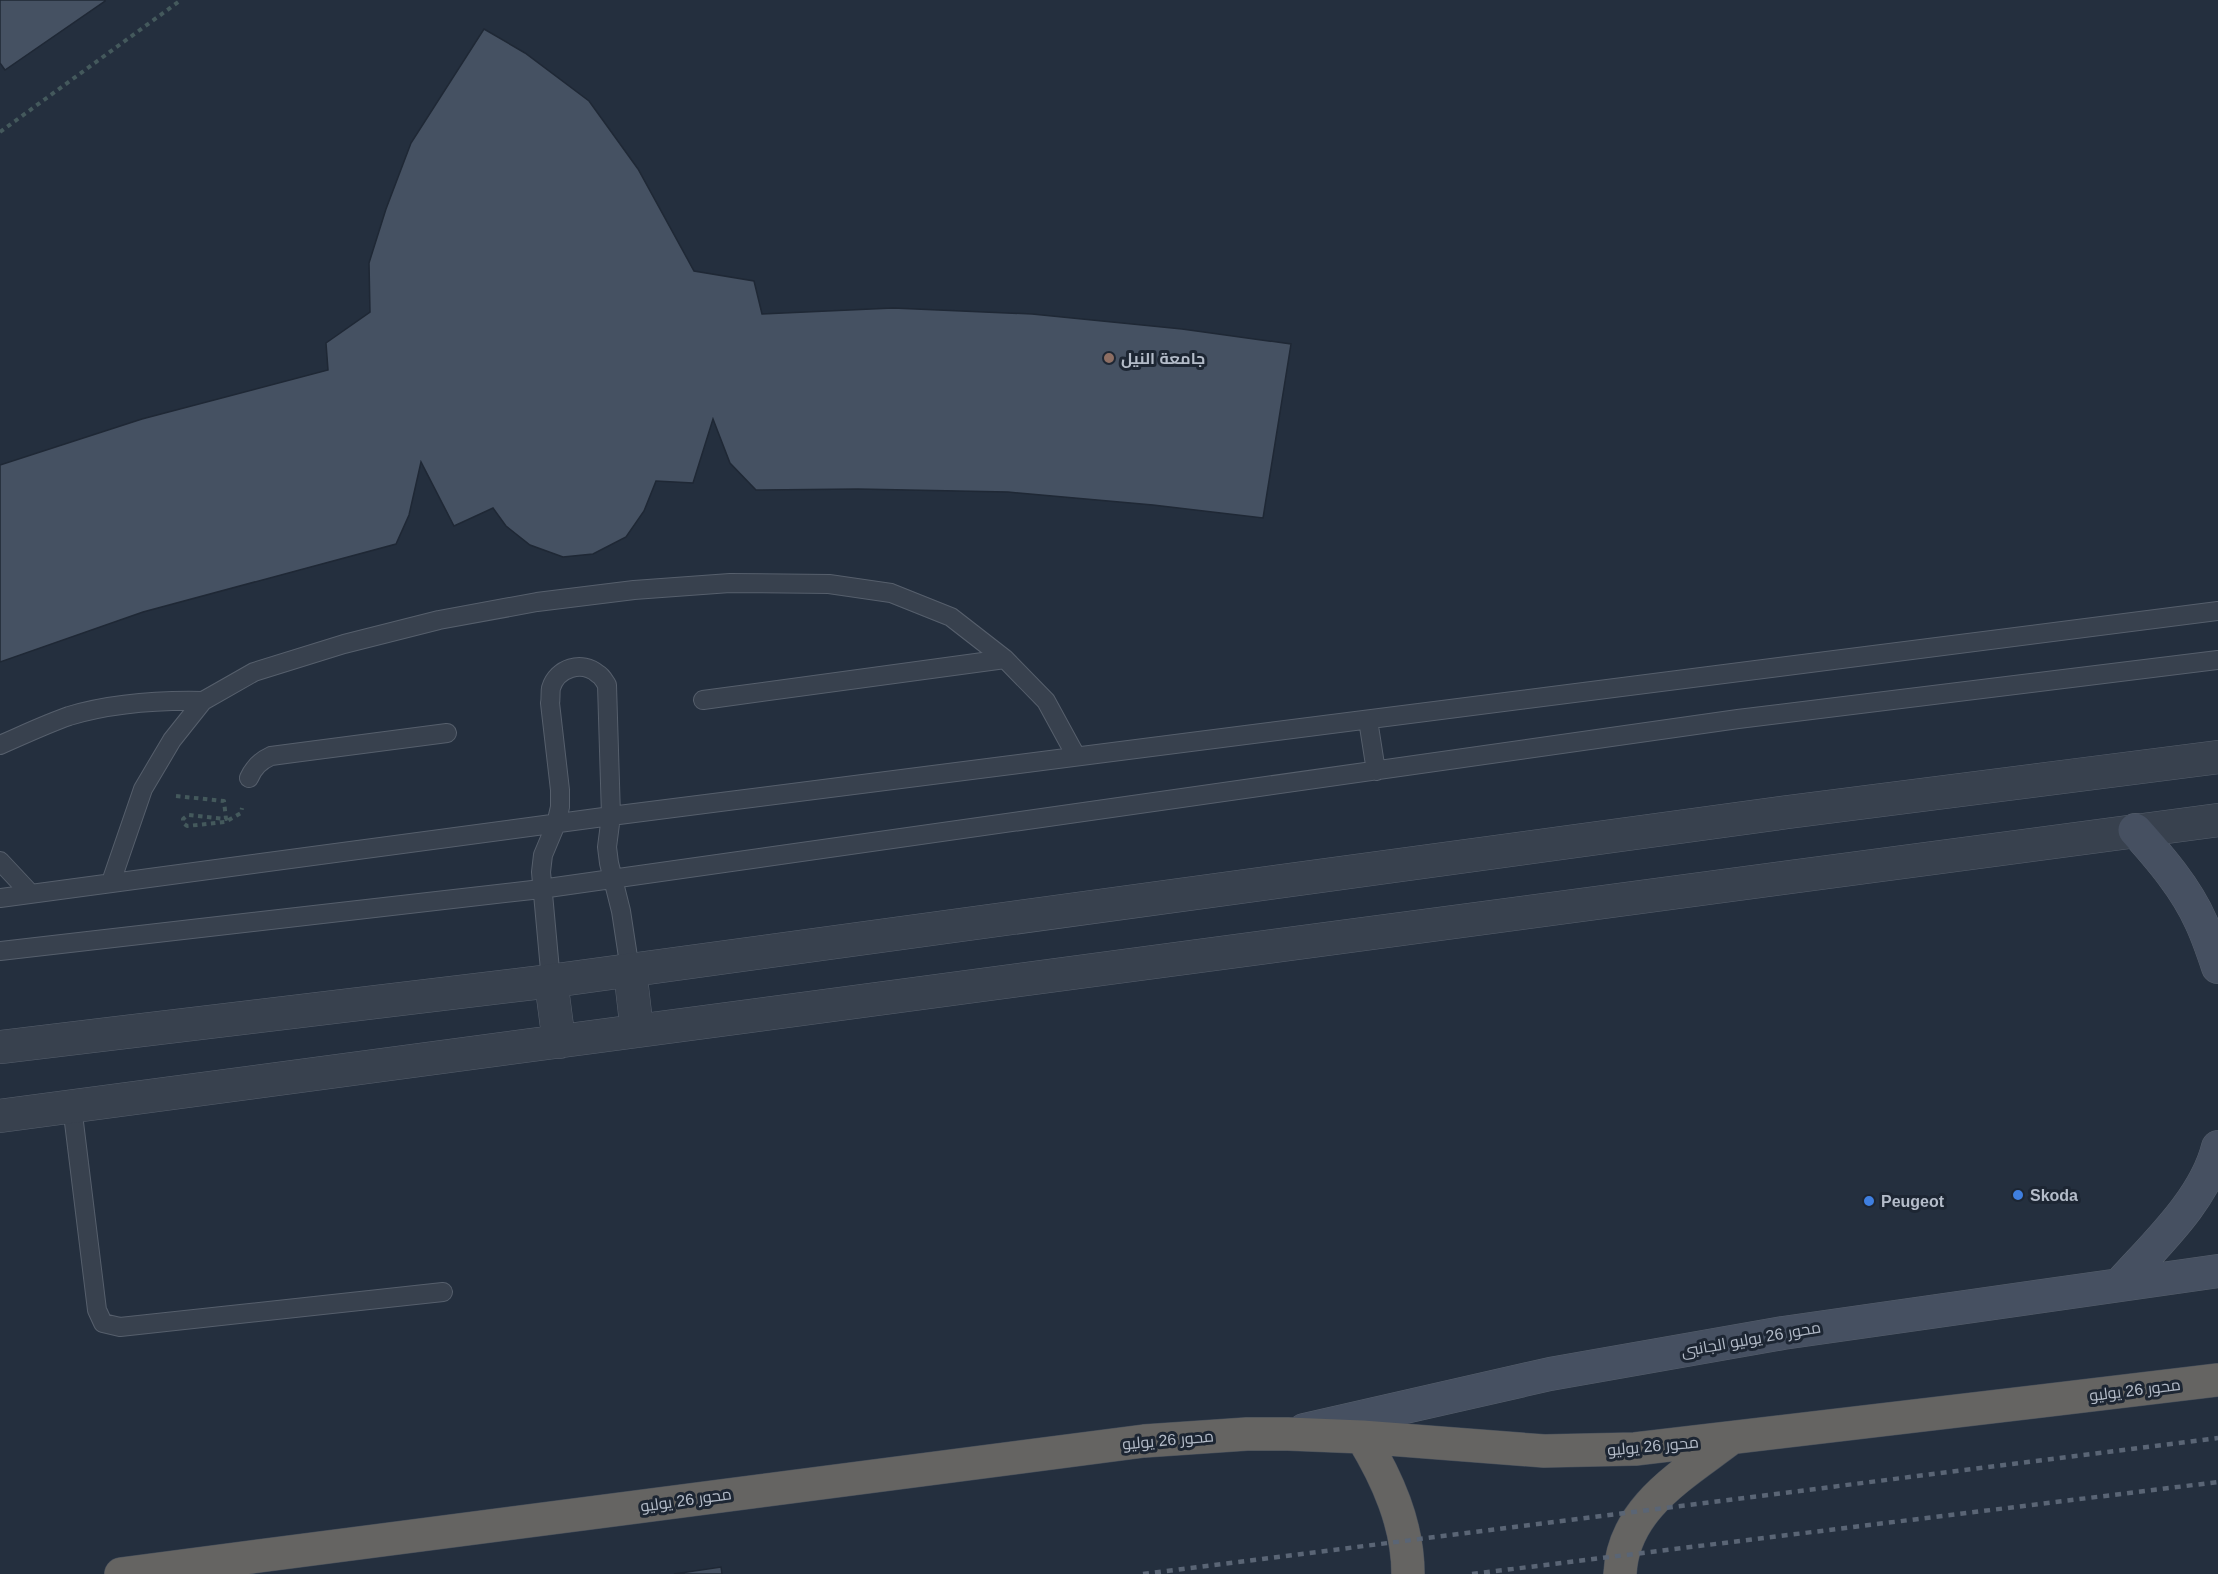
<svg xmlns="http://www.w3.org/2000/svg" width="2218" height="1574" font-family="Helvetica,Cairo,sans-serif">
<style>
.building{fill:#455162;stroke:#1f2835;stroke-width:1.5}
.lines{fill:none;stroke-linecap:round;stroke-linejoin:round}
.service-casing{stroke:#565f6c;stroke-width:20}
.minor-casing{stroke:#565f6c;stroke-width:34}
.secondary-casing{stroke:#565f6c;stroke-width:34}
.trunk-casing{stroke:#434c59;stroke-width:34}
.path{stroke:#44595c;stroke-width:4;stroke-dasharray:4.5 4.5;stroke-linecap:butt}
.service{stroke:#38414e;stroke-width:18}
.minor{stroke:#38414e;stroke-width:33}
.secondary{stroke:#465061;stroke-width:33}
.trunk{stroke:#656462;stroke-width:33}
.rail{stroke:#5a6575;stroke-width:4.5;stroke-dasharray:6 6;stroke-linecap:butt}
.education-dot{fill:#8d6e63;stroke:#1d2633;stroke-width:2}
.shop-dot{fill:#3f7fe0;stroke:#1d2633;stroke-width:2}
.labels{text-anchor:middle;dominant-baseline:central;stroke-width:6;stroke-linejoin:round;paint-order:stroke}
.poi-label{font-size:16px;font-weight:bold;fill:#b4bcc9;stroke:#1d2633;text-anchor:start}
.street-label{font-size:16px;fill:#b4bcc9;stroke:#1d2633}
</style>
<rect width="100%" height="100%" fill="#242f3e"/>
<path class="building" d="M0 0H105V1L5 70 0 63Z
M484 29 525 53 589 101 638 169 694 271 754 281 762 314 893 308 1032 314 1182 329 1291 344 1263 518 1153 505 1008 492 858 489 756 490 730 463 713 419 693 483 656 481 644 511 626 537 593 554 563 557 530 545 506 526 493 508 454 526 421 462 409 515 396 544 143 612 0 662V465L142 419 328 370 326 343 370 312 369 263 386 209 411 143Z
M721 1567 722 1574H674Z"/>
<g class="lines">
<g class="service-casing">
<path id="service" d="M703 700 1005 659
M1368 720 1376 771
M0 745C23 735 46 724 69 716 113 703 157 700 203 701
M249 778C254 767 260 761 271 756L447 733
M0 861 30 893
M111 882 143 789 172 740 203 701 254 672 344 644 439 620 537 602 634 590 730 583 829 584 891 593 951 617 1005 659 1046 701 1076 756
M0 898 611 816 2218 611
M0 951 541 889 1738 719 2218 660
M551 981 541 872 543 855 556 824 560 807V790L550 703C551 699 550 693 551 688 557 668 582 660 598 674 602 676 605 682 607 685L611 816 607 847 609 863 621 911 630 970
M72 1106 97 1310 103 1323 120 1327 443 1292"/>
</g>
<g class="minor-casing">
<path id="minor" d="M630 970 637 1031
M551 981 559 1042
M0 1047 551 981 1788 812 2218 757
M0 1116 2218 820"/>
</g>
<g class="secondary-casing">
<path id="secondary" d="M2135 830C2160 858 2186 888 2201 922 2208 937 2213 952 2218 967
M2121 1283C2156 1244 2205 1199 2218 1147
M1304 1430 1550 1374 1783 1333 2218 1271"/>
</g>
<g class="trunk-casing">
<path id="trunk" d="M1362 1437C1387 1478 1408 1524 1408 1574
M121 1574 1144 1441 1247 1434H1288L1362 1437 1544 1451 1635 1449 2218 1380
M1620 1574C1623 1508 1683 1475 1730 1439"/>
</g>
<path class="path" d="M0 132 181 0
M176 796 224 801 226 819 188 815 183 819V823L187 826 225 822 241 813 242 808"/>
<use href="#service" class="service"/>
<use href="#minor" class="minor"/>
<use href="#secondary" class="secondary"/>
<use href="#trunk" class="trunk"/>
<path class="rail" d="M1143 1574 2218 1438
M1472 1574 2218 1482"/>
</g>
<circle class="education-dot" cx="1109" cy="358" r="6"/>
<g class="shop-dot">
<circle cx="2018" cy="1195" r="6"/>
<circle cx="1869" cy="1201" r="6"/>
</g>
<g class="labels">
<g class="poi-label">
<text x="1121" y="358">جامعة النيل</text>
<text x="2030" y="1195">Skoda</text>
<text x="1881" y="1201">Peugeot</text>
</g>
<g class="street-label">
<text transform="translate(1751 1339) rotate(-10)">محور 26 يوليو الجانبى</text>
<text transform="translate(2135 1390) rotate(-7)">محور 26 يوليو</text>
<text transform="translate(1168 1440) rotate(-5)">محور 26 يوليو</text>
<text transform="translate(1653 1446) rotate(-5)">محور 26 يوليو</text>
<text transform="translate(686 1500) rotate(-8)">محور 26 يوليو</text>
</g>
</g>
</svg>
